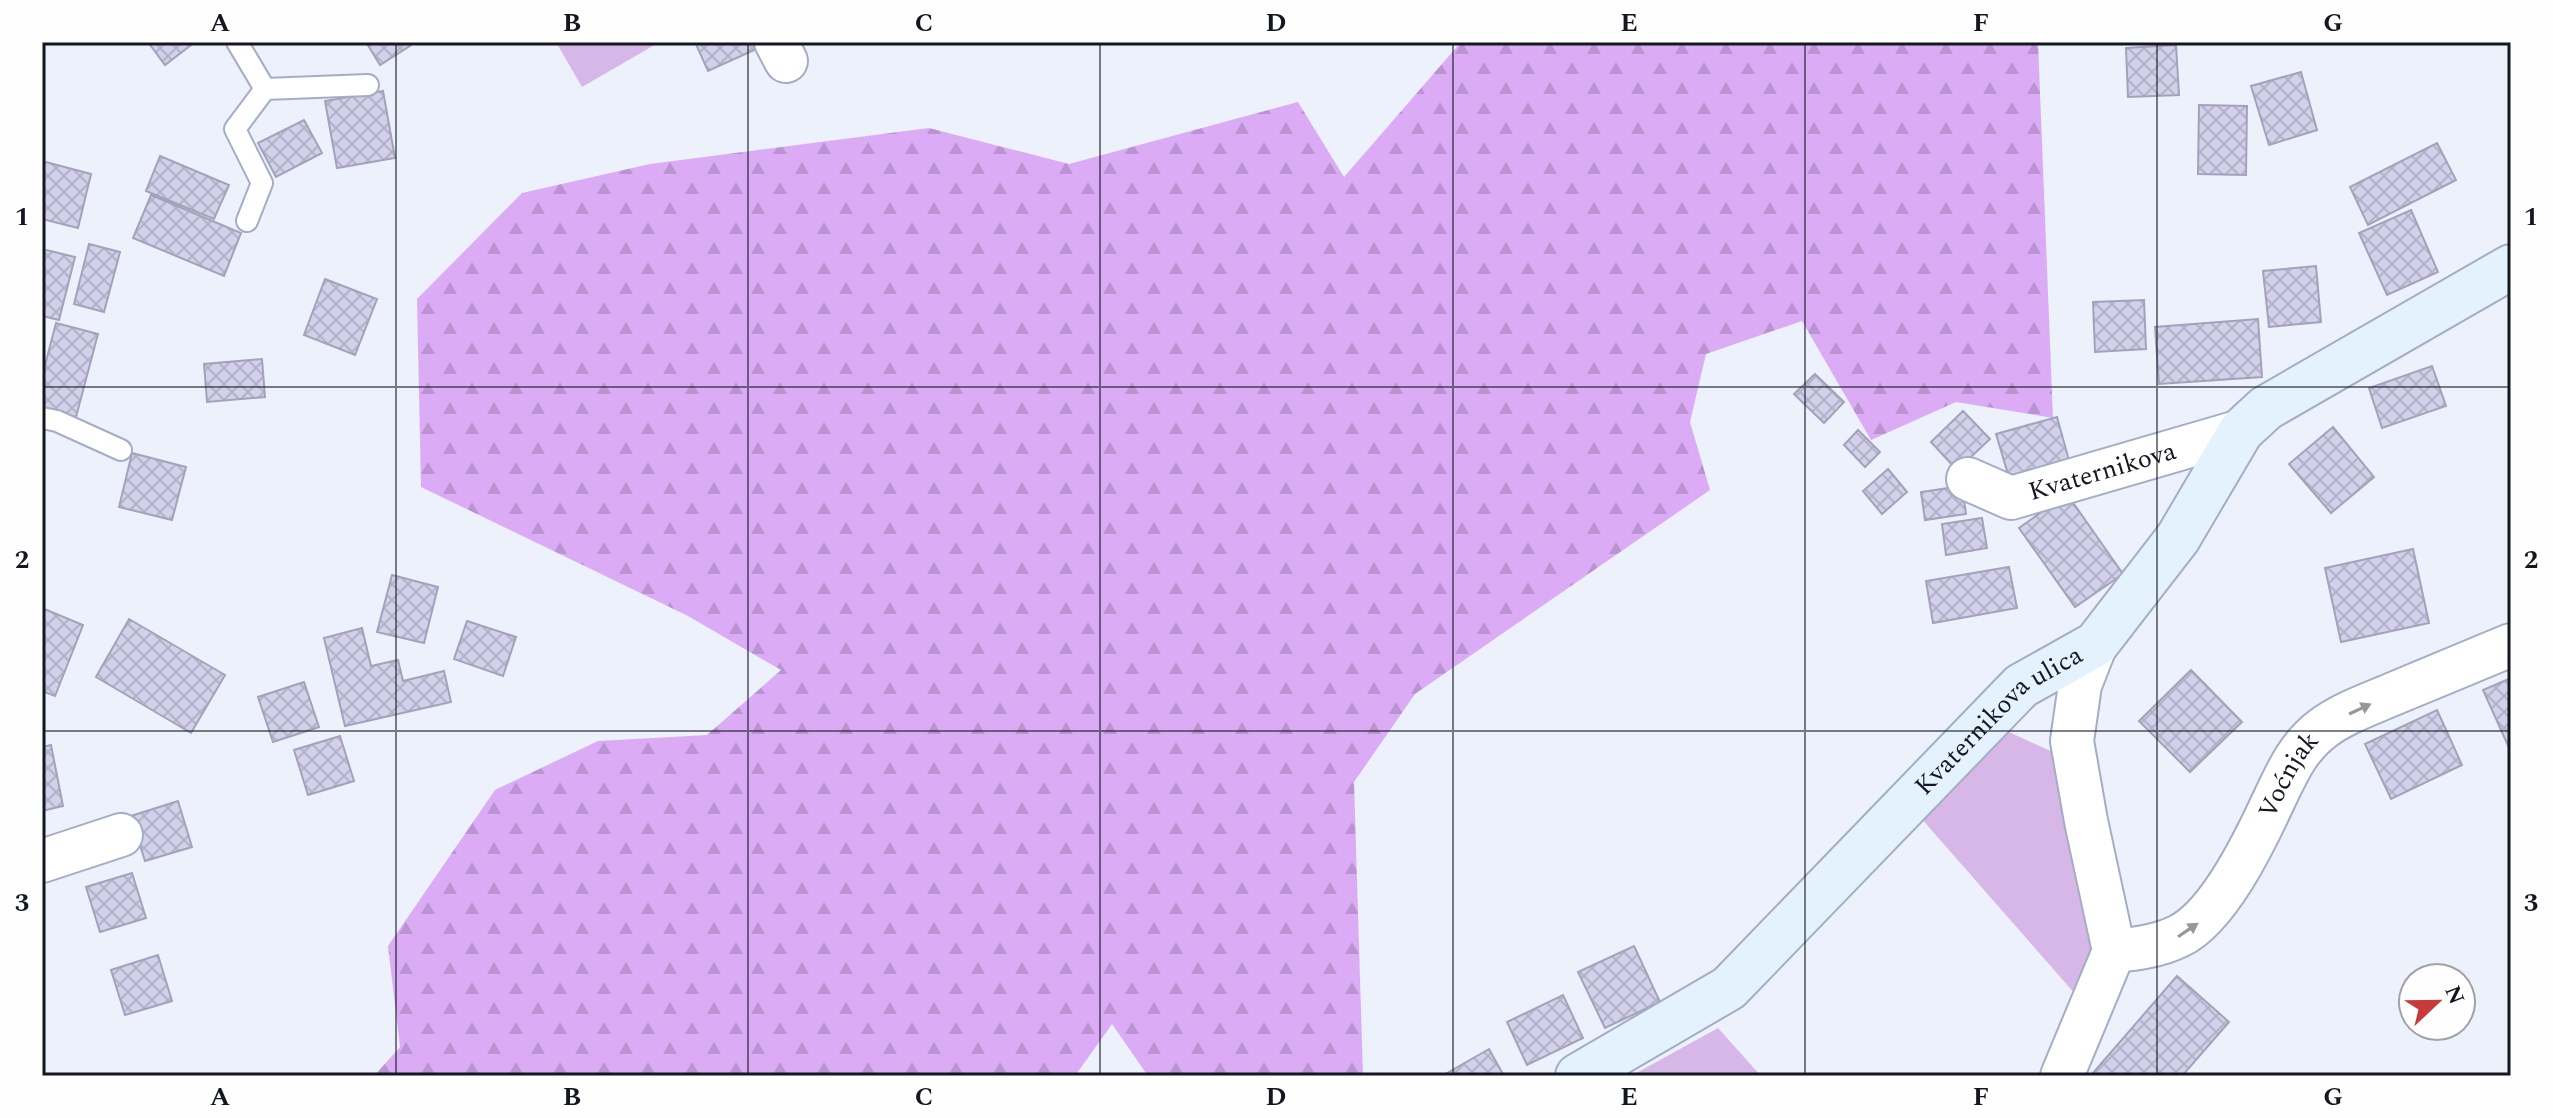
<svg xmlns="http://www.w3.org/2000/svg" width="2553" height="1118" font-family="Spectral,serif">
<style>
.green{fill:#d6b7e7}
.forest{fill:url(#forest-firs)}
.building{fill:url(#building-cross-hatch);stroke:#a4a2bb;stroke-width:2}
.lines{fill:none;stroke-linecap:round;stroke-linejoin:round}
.lane-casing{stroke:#a3aec5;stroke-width:24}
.street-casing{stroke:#a3aec5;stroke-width:46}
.secondary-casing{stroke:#a3aec5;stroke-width:48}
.lane{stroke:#fff;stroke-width:20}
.street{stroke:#fff;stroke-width:42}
.secondary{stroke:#e3f2fd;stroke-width:44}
.oneway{fill:#95979a}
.grid{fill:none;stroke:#13171f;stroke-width:2;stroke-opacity:0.55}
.labels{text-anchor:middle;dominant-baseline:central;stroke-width:8;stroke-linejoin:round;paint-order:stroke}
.street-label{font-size:26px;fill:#13171f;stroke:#fefefe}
.neatline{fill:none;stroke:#13171f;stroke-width:3}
.grid-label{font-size:26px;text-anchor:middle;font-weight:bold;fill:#13171f}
</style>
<defs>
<pattern id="forest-firs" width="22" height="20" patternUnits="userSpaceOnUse" patternTransform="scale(2)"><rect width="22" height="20" fill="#dbacf5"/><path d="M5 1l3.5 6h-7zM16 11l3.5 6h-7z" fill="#bb93d2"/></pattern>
<pattern id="building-cross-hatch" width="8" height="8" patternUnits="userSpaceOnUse" patternTransform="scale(2)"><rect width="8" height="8" fill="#d2d0ea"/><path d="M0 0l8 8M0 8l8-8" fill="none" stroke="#b3b2c8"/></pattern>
</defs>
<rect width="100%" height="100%" fill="#ecf1fb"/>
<path class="green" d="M556 42H658V43L582 87Z
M1998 727 2059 755 2095 945 2077 996 1920 817Z
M1718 1028 1761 1076H1631Z"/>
<path class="forest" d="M1461 42H2038L2053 418 1956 402 1871 440 1802 321 1706 354 1690 422 1710 490 1415 694 1354 782 1363 1076H1148L1112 1024 1075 1076H374L400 1047 388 946 495 790 598 741 707 735 781 670 688 616 421 487 417 299 522 193 650 164 929 128 1069 164 1298 102 1344 177Z"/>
<path class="building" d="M148 42H195L165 65Z
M366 42H416L380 65Z
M695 42H761L763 46 708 71Z
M2176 45 2179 95 2128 97 2126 48Z
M2301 72 2317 130 2269 145 2251 86Z
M383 91 395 158 337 168 325 101Z
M2199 105 2247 106 2246 175 2198 174Z
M304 120 322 153 276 177 258 143Z
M2437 143 2456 180 2368 225 2350 187Z
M160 156 229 185 214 219 146 191Z
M42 161 91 174 78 228 42 219Z
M151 195 241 233 224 276 133 238Z
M2411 210 2438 272 2387 295 2359 233Z
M89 244 120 252 104 312 74 304Z
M42 249 75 257 59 320 42 316Z
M2316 266 2321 322 2269 327 2263 271Z
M325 279 377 299 355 355 304 335Z
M2144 300 2146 349 2095 352 2093 302Z
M2258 319 2262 377 2159 384 2155 327Z
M56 323 98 334 76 417 42 408V377Z
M262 359 265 397 207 402 204 364Z
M2432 366 2446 406 2382 428 2369 388Z
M1815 374 1844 402 1824 423 1794 394Z
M1963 411 1990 439 1957 470 1931 442Z
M2057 417 2070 464 2010 481 1996 434Z
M2333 427 2374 477 2331 513 2289 464Z
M1858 430 1880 452 1865 467 1844 445Z
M132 453 186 467 172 520 119 507Z
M1888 469 1907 492 1882 514 1863 491Z
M1962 486 1966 514 1925 520 1921 492Z
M2067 494 2123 574 2075 607 2019 528Z
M1982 518 1987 548 1946 555 1942 524Z
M2413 549 2429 623 2341 642 2325 568Z
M2009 567 2017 608 1933 623 1926 581Z
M392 575 438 587 424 643 377 632Z
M42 608 83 625 55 696 42 691Z
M129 619 225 675 191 733 96 677Z
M467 621 516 637 503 676 454 659Z
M362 628 371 666 398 660 403 681 444 671 451 702 345 726 324 638Z
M2191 670 2242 722 2190 772 2139 721Z
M2511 678V747L2509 748 2483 690Z
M304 682 319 727 273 742 258 697Z
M2437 710 2462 765 2391 799 2365 744Z
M340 736 354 781 308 795 294 750Z
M51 745 63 806 42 811V747Z
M178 801 192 847 145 861 131 816Z
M132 873 146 918 100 932 86 887Z
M1634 946 1660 1002 1605 1028 1578 972Z
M158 955 172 1001 125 1015 111 970Z
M2177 976 2229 1022 2182 1076H2096L2093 1073Z
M1563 995 1583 1038 1527 1065 1507 1022Z
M1489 1049 1504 1076H1442Z"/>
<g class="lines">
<g class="lane-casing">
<path id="lane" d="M237 42 265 89 235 129 262 183 247 221
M265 89 368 85
M42 418 57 421 121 450"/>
</g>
<g class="street-casing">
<g id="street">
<path d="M776 42 786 61"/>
<path id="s1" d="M1968 479 2011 498 2241 431"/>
<path d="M42 861 121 835"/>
<path id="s2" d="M2114 951C2136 949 2159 946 2179 936 2218 917 2254 843 2272 804 2286 775 2296 749 2322 729 2343 713 2370 704 2393 694 2432 678 2472 661 2511 645"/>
<path d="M2062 1076 2114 951 2086 821 2072 741 2080 685 2096 644"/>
</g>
</g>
<g class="secondary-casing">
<g id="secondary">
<path id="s3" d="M1578 1076 1729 988 2021 686 2096 644 2178 538 2241 431 2266 408 2511 267"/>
</g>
</g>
<use href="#lane" class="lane"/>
<use href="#street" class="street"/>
<use href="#secondary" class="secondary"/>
</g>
<defs><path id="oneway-solid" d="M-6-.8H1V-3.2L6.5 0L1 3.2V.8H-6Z" transform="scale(2)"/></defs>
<g class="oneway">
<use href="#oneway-solid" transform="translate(2360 709) rotate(-25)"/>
<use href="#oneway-solid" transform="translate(2188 930) rotate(-34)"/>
</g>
<path class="grid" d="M396 42V1076M748 42V1076M1100 42V1076M1453 42V1076M1805 42V1076M2157 42V1076M42 387H2511M42 731H2511"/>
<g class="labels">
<g class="street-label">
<text stroke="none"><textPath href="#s1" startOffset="142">Kvaternikova</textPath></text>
<text stroke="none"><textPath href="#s3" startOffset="556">Kvaternikova ulica</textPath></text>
<text stroke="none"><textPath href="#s2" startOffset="264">Voćnjak</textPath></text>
</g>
</g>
<rect width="2553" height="1118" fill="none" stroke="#fefefe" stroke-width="88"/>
<g transform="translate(2437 1002) rotate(68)"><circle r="38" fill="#fefefe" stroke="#a0a2a5" stroke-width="2"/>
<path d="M0-6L14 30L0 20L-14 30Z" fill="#c83939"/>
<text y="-12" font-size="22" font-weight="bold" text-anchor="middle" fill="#13171f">N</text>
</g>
<rect x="44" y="44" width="2465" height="1030" class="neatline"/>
<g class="grid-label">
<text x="220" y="31">A</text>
<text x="572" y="31">B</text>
<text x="924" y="31">C</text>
<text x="1276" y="31">D</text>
<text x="1629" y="31">E</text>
<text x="1981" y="31">F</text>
<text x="2333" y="31">G</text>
<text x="22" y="225">1</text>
<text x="2531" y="225">1</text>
<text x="22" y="568">2</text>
<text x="2531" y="568">2</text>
<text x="22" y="911">3</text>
<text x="2531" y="911">3</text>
<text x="220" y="1105">A</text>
<text x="572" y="1105">B</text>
<text x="924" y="1105">C</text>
<text x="1276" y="1105">D</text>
<text x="1629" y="1105">E</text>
<text x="1981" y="1105">F</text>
<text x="2333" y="1105">G</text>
</g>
</svg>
